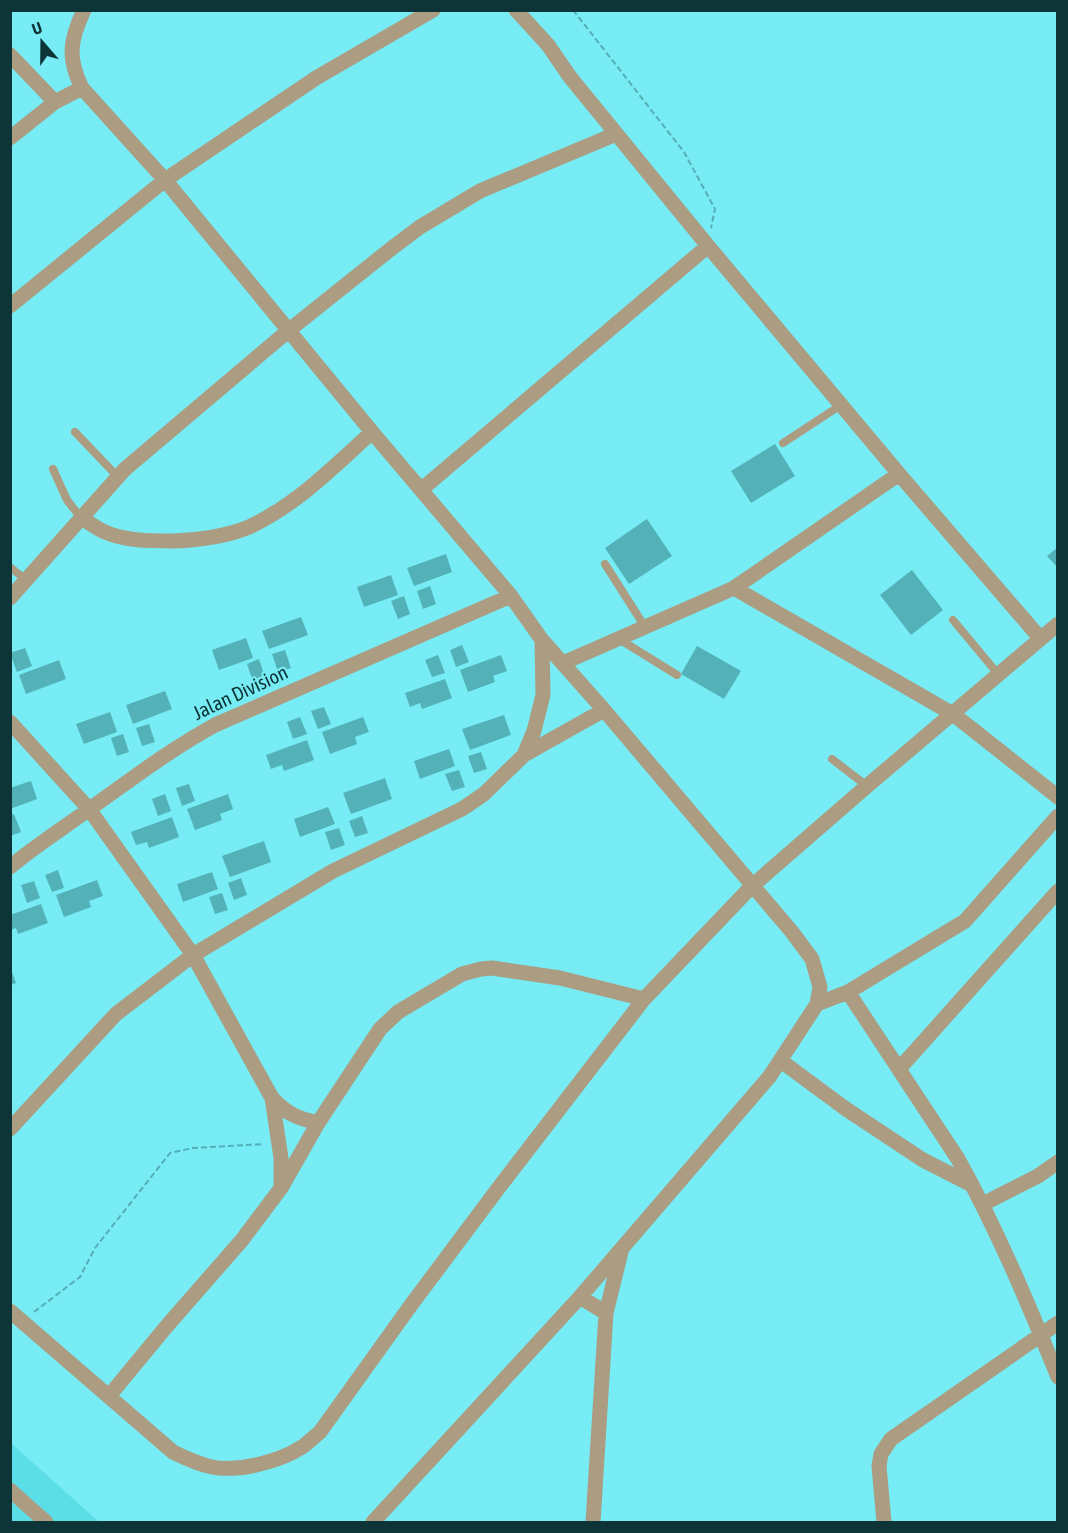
<svg xmlns="http://www.w3.org/2000/svg" width="1068" height="1533" font-family="'Asap Condensed',sans-serif">
<style>
.built{fill:#5cdee7}
.building{fill:#53b2b8}
.lines{fill:none;stroke-linecap:round;stroke-linejoin:round}
.path{stroke:#54afb5;stroke-width:2;stroke-dasharray:6 3;stroke-linecap:butt}
.service{stroke:#ab9c82;stroke-width:8}
.minor{stroke:#ab9c82;stroke-width:15}
.labels{text-anchor:middle;dominant-baseline:central;stroke-width:4.5;stroke-linejoin:round;paint-order:stroke}
.street-label{font-size:20px;fill:#0d3437;stroke:#77ecf4}
</style>
<rect width="100%" height="100%" fill="#77ecf4"/>
<path class="built" d="M11 1443 99 1522H11Z"/>
<path class="building" d="M775 444 795 476 751 503 731 471Z
M647 519 672 556 629 584 605 548Z
M1058 547V568L1047 556Z
M446 554 452 572 414 586 407 568Z
M912 570 943 610 911 635 880 595Z
M391 575 398 595 364 607 357 587Z
M430 586 436 604 423 609 417 591Z
M404 596 410 614 398 619 391 601Z
M301 617 308 635 269 649 262 631Z
M246 638 253 658 219 670 212 650Z
M462 645 469 662 456 667 450 650Z
M697 646 741 671 724 699 681 674Z
M25 648 32 666 17 672 10 653Z
M285 650 291 668 278 672 272 654Z
M438 655 445 673 432 677 425 660Z
M501 655 507 671 493 676 495 682 468 692 460 670Z
M259 659 265 677 253 682 247 664Z
M59 660 66 679 26 694 19 675Z
M445 679 452 698 422 709 420 703 410 707 405 693Z
M165 691 172 709 133 724 126 705Z
M324 707 331 724 318 729 311 711Z
M110 712 117 732 84 744 76 724Z
M504 715 511 735 470 750 462 729Z
M300 717 307 734 293 739 287 722Z
M363 717 369 732 355 737 357 744 330 754 322 732Z
M149 724 155 742 142 746 136 728Z
M123 734 129 752 117 756 111 738Z
M307 740 314 760 284 771 282 765 271 769 266 755Z
M449 749 455 766 420 779 414 761Z
M481 752 487 769 474 773 468 756Z
M459 770 465 787 452 791 445 774Z
M385 778 392 799 351 814 343 793Z
M31 781 37 799 10 809V788Z
M189 784 195 801 182 806 176 788Z
M165 794 171 811 158 816 152 799Z
M228 794 233 809 220 814 222 820 195 830 187 809Z
M328 807 335 824 300 837 294 819Z
M14 814 21 832 10 836V815Z
M362 816 368 833 355 837 349 821Z
M172 817 179 837 149 848 147 842 136 845 131 832Z
M339 828 345 845 331 850 325 832Z
M264 841 271 862 230 877 222 856Z
M58 870 64 888 52 892 45 875Z
M212 872 218 889 183 902 177 884Z
M241 878 247 895 234 900 228 883Z
M97 880 103 896 89 901 91 907 64 917 56 895Z
M34 881 40 898 27 903 21 885Z
M222 893 228 910 215 914 209 897Z
M41 904 48 923 18 934 16 928 10 930V915Z
M10 967 16 983 10 985Z"/>
<g class="lines">
<path class="path" d="M573 10 684 152 715 209 711 228
M34 1312 80 1277 95 1248 170 1153 193 1148 264 1144"/>
<path class="service" d="M75 432 118 477
M783 443 841 405
M53 469 67 500 81 518
M605 564 645 627
M10 567 26 580
M953 620 998 674
M619 639 677 675
M832 759 867 786"/>
<path class="minor" d="M516 10 548 45 570 77 708 246 899 474 1040 638
M10 55 55 102
M82 88C67 58 70 40 84 10
M10 138 55 102 82 88 165 180 372 432 511 596 542 640 604 710 792 932 812 959 820 987 817 1004 770 1076 580 1297 373 1522
M10 306 165 180 316 78 433 10
M422 489 708 246
M81 518C89 522 97 529 105 532 125 541 151 541 173 541 198 540 225 537 249 527 296 505 334 467 372 432
M734 588 953 714 1058 797
M10 598 125 469 288 331 392 248 420 227 480 191 616 134
M563 663 734 588 899 474
M10 722 89 809 193 955 272 1098C287 1114 297 1118 318 1123
M524 755 604 710
M10 867C35 846 62 829 88 810 132 779 168 751 215 725L511 596
M848 992 958 1159C997 1229 1028 1303 1058 1377
M817 1004 848 992 965 921 1058 816
M781 1061 846 1109 923 1160 972 1185
M899 1069 1058 891
M272 1098 281 1158V1188
M10 1129 116 1014 193 955 333 871 462 809 484 794 524 755 534 731 543 695 542 640
M983 1204 1038 1176 1058 1162
M580 1297 606 1313
M10 1311 173 1452C185 1458 198 1464 212 1467 238 1472 279 1462 302 1447 308 1443 314 1437 320 1432L411 1305 500 1186 644 999 752 886 867 786 1058 624
M109 1396 166 1327 242 1240 281 1188 318 1123 380 1029 398 1012 462 974 481 969 492 968 560 978 644 999
M10 1490 46 1522
M593 1522 606 1313 621 1252
M884 1522 879 1466 881 1454 891 1439 1058 1323"/>
</g>
<g class="labels">
<g class="street-label">
<text transform="translate(240 692) rotate(-25)">Jalan Division</text>
</g>
</g>
<rect width="1068" height="1533" fill="none" stroke="#0d3437" stroke-width="24"/>
<g transform="translate(42 42) rotate(340)" stroke="#77ecf4" stroke-width="4.5" paint-order="stroke">
<path d="M0-4.5L10 22L0 15L-10 22Z" fill="#0d3437"/>
<text y="-9" font-size="16" font-weight="bold" text-anchor="middle" fill="#0d3437">U</text>
</g>
</svg>
